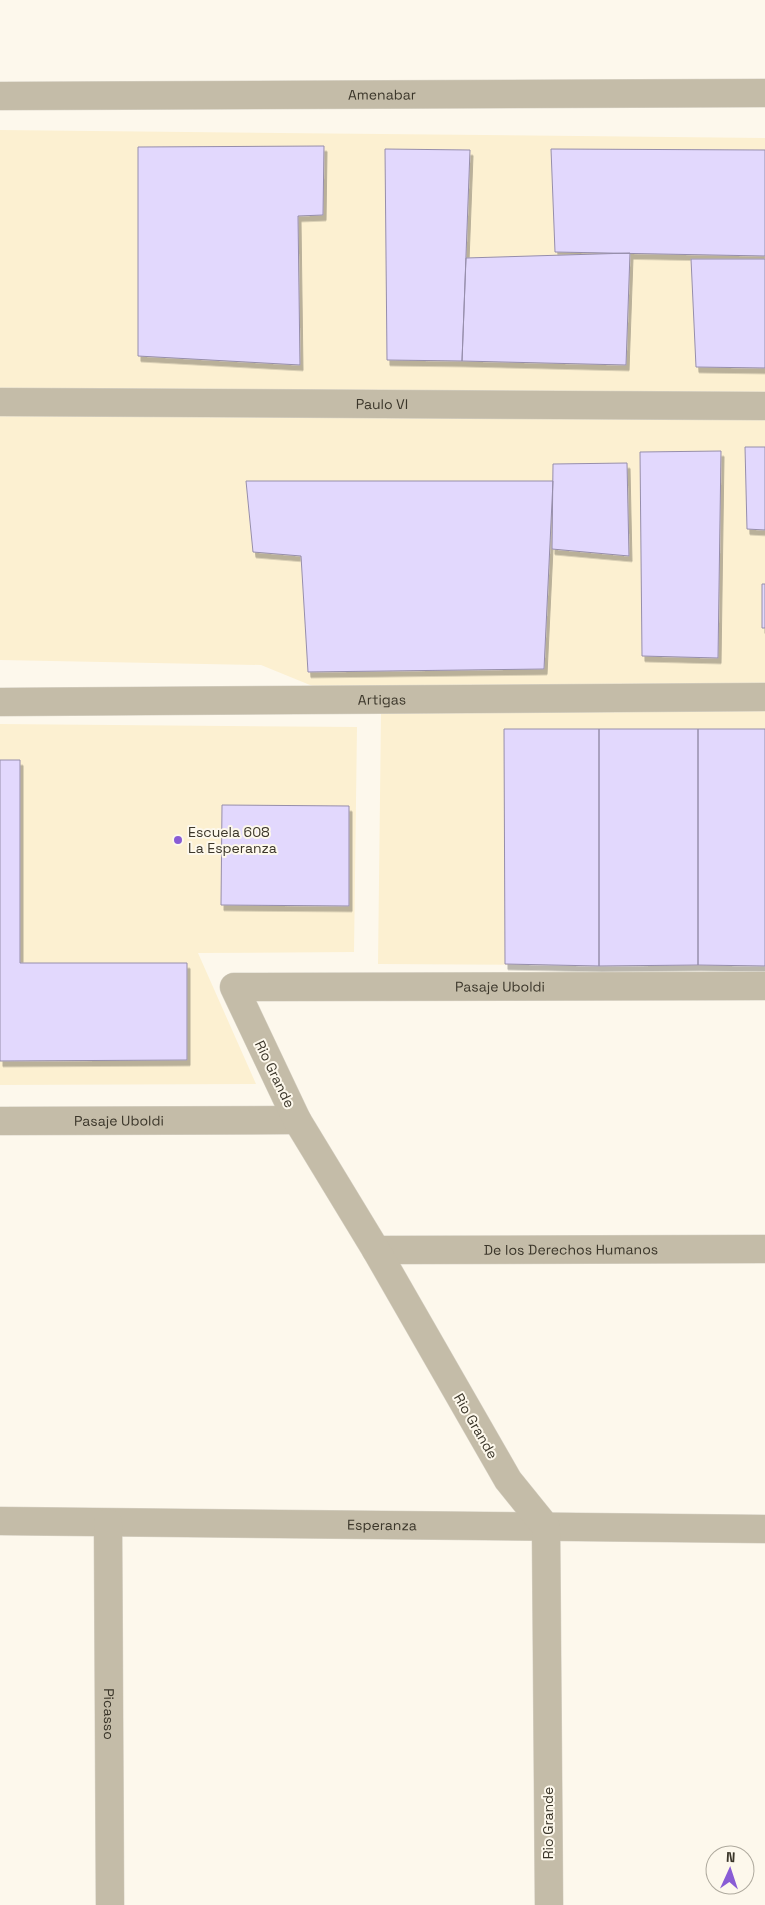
<svg xmlns="http://www.w3.org/2000/svg" width="765" height="1905" font-family="'Space Grotesk',sans-serif">
<style>
.built{fill:#fcf0d1}
.building{fill:#e2d8fd;stroke:#968eab;filter:url(#shadow)}
.lines{fill:none;stroke-linecap:round;stroke-linejoin:round}
.minor-casing{stroke:#dad5c9;stroke-width:29}
.tertiary-casing{stroke:#dad5c9;stroke-width:29}
.minor{stroke:#c4bca8;stroke-width:28}
.tertiary{stroke:#c4bca8;stroke-width:28}
.poi-dot{fill:#895cd5;stroke:#fdf8ec;stroke-width:2}
.labels{text-anchor:middle;dominant-baseline:central;stroke-width:4;stroke-linejoin:round;paint-order:stroke}
.street-label{font-size:14px;fill:#3b362a;stroke:#fdf8ec}
.poi-label{font-size:14px;fill:#3b362a;stroke:#fdf8ec;text-anchor:start}
</style>
<defs>
<filter id="shadow"><feDropShadow dx="3" dy="5.5" stdDeviation="0" flood-color="#0004"/></filter>
</defs>
<rect width="100%" height="100%" fill="#fdf8ec"/>
<path class="built" d="M0 130 765 138V966L378 964 381 714 261 665 0 660Z
M0 724 357 727 354 952 198 953 256 1084 0 1085Z"/>
<path class="building" d="M324 146 323 215 298 216 300 365 138 356V147Z
M385 149 470 150 462 361 387 360Z
M551 149 765 150V256L555 252Z
M630 253 626 365 462 361 466 258Z
M691 259H765V368L696 367Z
M745 447H765V530L747 529Z
M721 451 718 658 642 656 640 452Z
M627 463 629 556 552 549 553 464Z
M246 481H553L544 669 308 672 301 556 253 552Z
M762 584H765V628H762Z
M504 729H599V966L505 964Z
M599 729H698V965L599 966Z
M698 729H765V966L698 965Z
M0 760H20V963H187V1060L0 1061Z
M222 805 349 806V906L221 905Z"/>
<g class="lines">
<g class="minor-casing">
<g id="minor">
<path id="s1" d="M0 96 765 93"/>
<path id="s2" d="M0 402 765 406"/>
<path id="s3" d="M0 1121 297 1120"/>
<path id="s4" d="M376 1250 765 1249"/>
<path id="s5" d="M0 1521 765 1529"/>
<path id="s6" d="M108 1523 110 1905"/>
<path id="s7" d="M549 1905 546 1527 508 1480 376 1250 297 1120 234 987 765 986"/>
</g>
</g>
<g class="tertiary-casing">
<g id="tertiary">
<path id="s8" d="M0 702 765 697"/>
</g>
</g>
<use href="#minor" class="minor"/>
<use href="#tertiary" class="tertiary"/>
</g>
<circle class="poi-dot" cx="178" cy="840" r="5"/>
<g class="labels">
<g class="street-label">
<text stroke="none"><textPath href="#s1" startOffset="382">Amenabar</textPath></text>
<text stroke="none"><textPath href="#s2" startOffset="382">Paulo VI</textPath></text>
<text stroke="none"><textPath href="#s8" startOffset="382">Artigas</textPath></text>
<text stroke="none"><textPath href="#s7" startOffset="1269">Pasaje Uboldi</textPath></text>
<text transform="translate(275 1074) rotate(64)">Rio Grande</text>
<text stroke="none"><textPath href="#s3" startOffset="119">Pasaje Uboldi</textPath></text>
<text stroke="none"><textPath href="#s4" startOffset="195">De los Derechos Humanos</textPath></text>
<text transform="translate(476 1426) rotate(60)">Rio Grande</text>
<text stroke="none"><textPath href="#s5" startOffset="382">Esperanza</textPath></text>
<text stroke="none"><textPath href="#s6" startOffset="191">Picasso</textPath></text>
<text transform="translate(548 1823) rotate(-90)">Rio Grande</text>
</g>
<g class="poi-label">
<text x="188" y="832">Escuela 608<tspan x="188" dy="16">La Esperanza</tspan></text>
</g>
</g>
<g transform="translate(730 1870) rotate(3)"><circle r="24" fill="#fdf8ec" stroke="#afaa9e"/>
<path d="M0-4L9 19L0 12L-9 19Z" fill="#895cd5"/>
<text y="-8" font-size="14" font-weight="bold" text-anchor="middle" fill="#3b362a">N</text>
</g>
</svg>
